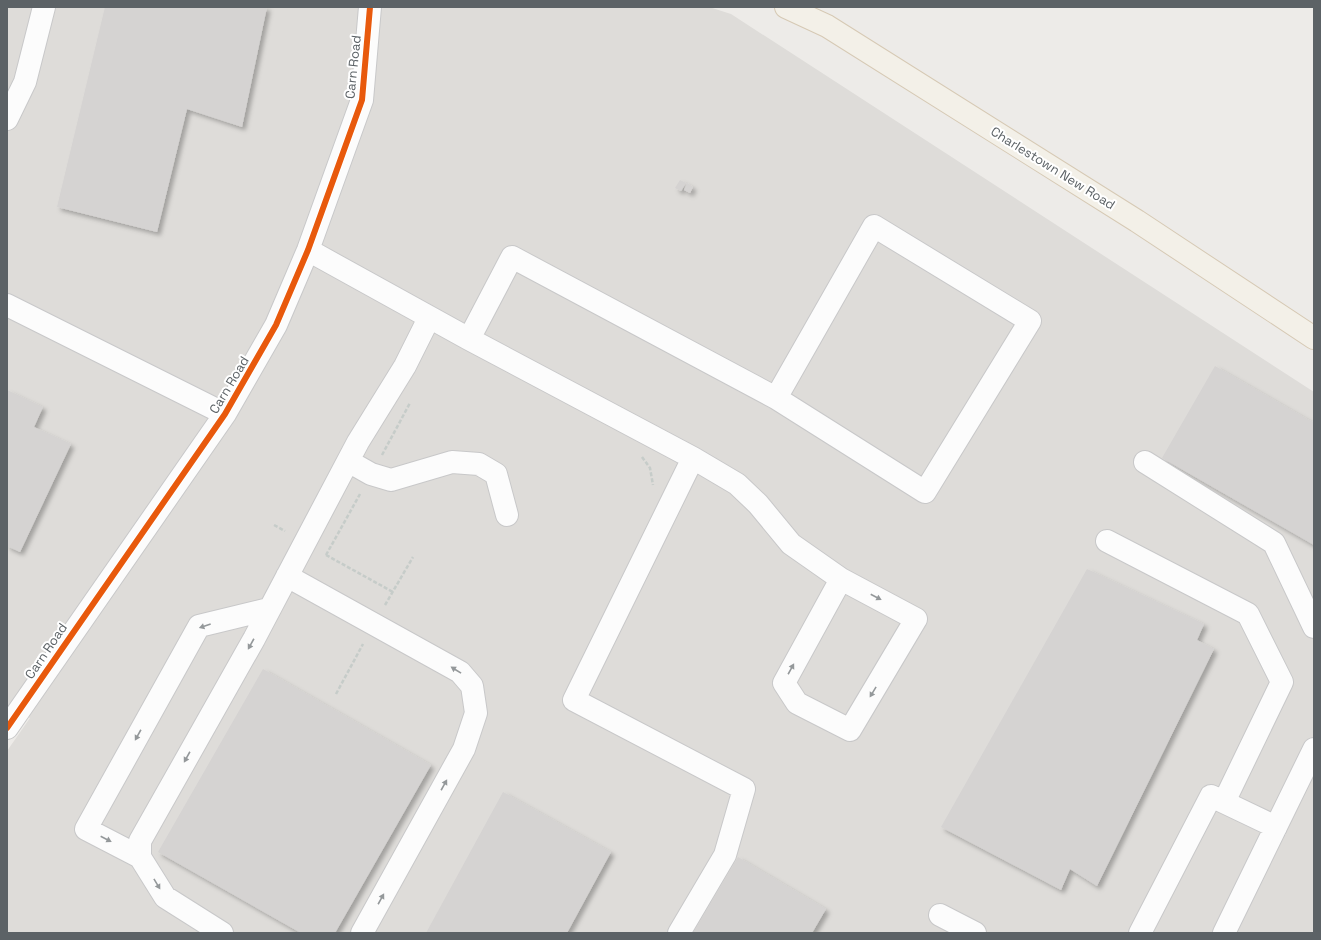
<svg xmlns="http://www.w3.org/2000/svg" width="1321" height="940" font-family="'Space Grotesk',sans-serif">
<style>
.industrial{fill:#dedcd9}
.building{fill:#d5d3d2;filter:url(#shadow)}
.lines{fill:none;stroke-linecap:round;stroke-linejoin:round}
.minor-casing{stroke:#c8c8c9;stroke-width:24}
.major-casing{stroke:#d6c9b4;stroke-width:24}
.path{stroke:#c6ccc9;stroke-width:2.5;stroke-dasharray:4 2;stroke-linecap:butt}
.minor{stroke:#fcfcfc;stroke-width:22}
.major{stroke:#f3f0e8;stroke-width:22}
.cycleway-casing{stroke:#fff;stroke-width:8}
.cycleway{stroke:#e8590c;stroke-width:6}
.oneway{fill:#94989a}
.labels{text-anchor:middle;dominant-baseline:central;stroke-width:4;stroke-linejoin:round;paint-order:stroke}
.street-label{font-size:13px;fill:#5c6266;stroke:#fff}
</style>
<defs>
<filter id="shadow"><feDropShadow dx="3.5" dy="3.5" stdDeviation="2" flood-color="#0004"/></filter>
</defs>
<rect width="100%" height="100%" fill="#edebe8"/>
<path class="industrial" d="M7 7H709L731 14 1314 392V933H7V751L30 718 7 708Z"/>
<path class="building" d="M105 7H267L242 127 187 109 157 232 57 207Z
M680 180 686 183 681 191 675 188Z
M687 183 693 187 690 193 684 190Z
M1215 366 1314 423V545L1162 458Z
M7 390 43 407 34 427 71 444 20 552 7 546Z
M1087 569 1204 624 1197 640 1214 649 1097 886 1070 869 1061 890 941 827Z
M263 669 431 765 335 933H301L158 852Z
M503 792 611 852 567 933H426Z
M738 857 826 909 812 933H693Z"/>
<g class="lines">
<g class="minor-casing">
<path id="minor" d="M7 119 25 82 44 7
M308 250 469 339 693 458 737 484 758 504 791 544 841 579 916 619 850 730 797 703 784 683 841 579
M7 305 225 414
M469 339 512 257 776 398 874 226 1030 321 925 492 776 398
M348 461 371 474 391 480 452 462 479 464 496 474 507 515
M1145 462 1274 543 1314 627
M1107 541 1248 614 1282 682 1224 802
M287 576 460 672 472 686 476 713 464 749 362 933
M7 728 225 414 276 325 308 250 362 100 370 7
M140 857 86 829 199 626 269 609
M940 915 975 933
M222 933 165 897 140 857V841L254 639 358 442 405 366 429 318
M679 933 725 855 744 789 574 700 693 458
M1140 933 1211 796 1276 827
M1224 933 1314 749"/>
</g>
<g class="major-casing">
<path id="major" d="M786 7 827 26 1137 221 1314 338"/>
</g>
<path class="path" d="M382 455 410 403
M642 457 650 468 653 485
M274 525 285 531
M326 555 360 494
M326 555 393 592
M385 605 413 557
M336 694 363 644"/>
<use href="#minor" class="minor"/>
<use href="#major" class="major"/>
<g class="cycleway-casing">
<path id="cycleway" d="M7 728 225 414 276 325 308 250 362 100 370 7"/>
</g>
<use href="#cycleway" class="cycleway"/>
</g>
<defs><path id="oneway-solid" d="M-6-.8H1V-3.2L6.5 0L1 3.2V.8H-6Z"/></defs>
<g class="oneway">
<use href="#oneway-solid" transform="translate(876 597) rotate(28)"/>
<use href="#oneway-solid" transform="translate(205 626) rotate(161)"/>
<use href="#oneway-solid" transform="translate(251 644) rotate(119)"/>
<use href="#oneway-solid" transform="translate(791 669) rotate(-61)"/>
<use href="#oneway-solid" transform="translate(456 670) rotate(-148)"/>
<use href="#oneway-solid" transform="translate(873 692) rotate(121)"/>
<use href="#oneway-solid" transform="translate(138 735) rotate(119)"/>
<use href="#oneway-solid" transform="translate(187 757) rotate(119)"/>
<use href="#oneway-solid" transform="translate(444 785) rotate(-61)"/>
<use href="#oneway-solid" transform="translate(106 839) rotate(27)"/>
<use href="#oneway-solid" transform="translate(157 884) rotate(59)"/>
<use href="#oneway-solid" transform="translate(381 899) rotate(-61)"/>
</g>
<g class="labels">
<g class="street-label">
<text transform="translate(353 67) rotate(-84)">Carn Road</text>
<text transform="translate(1053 168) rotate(32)">Charlestown New Road</text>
<text transform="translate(229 385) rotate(-59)">Carn Road</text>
<text transform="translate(46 651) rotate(-56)">Carn Road</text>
</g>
</g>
<rect width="1321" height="940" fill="none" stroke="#5c6266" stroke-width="16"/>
</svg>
